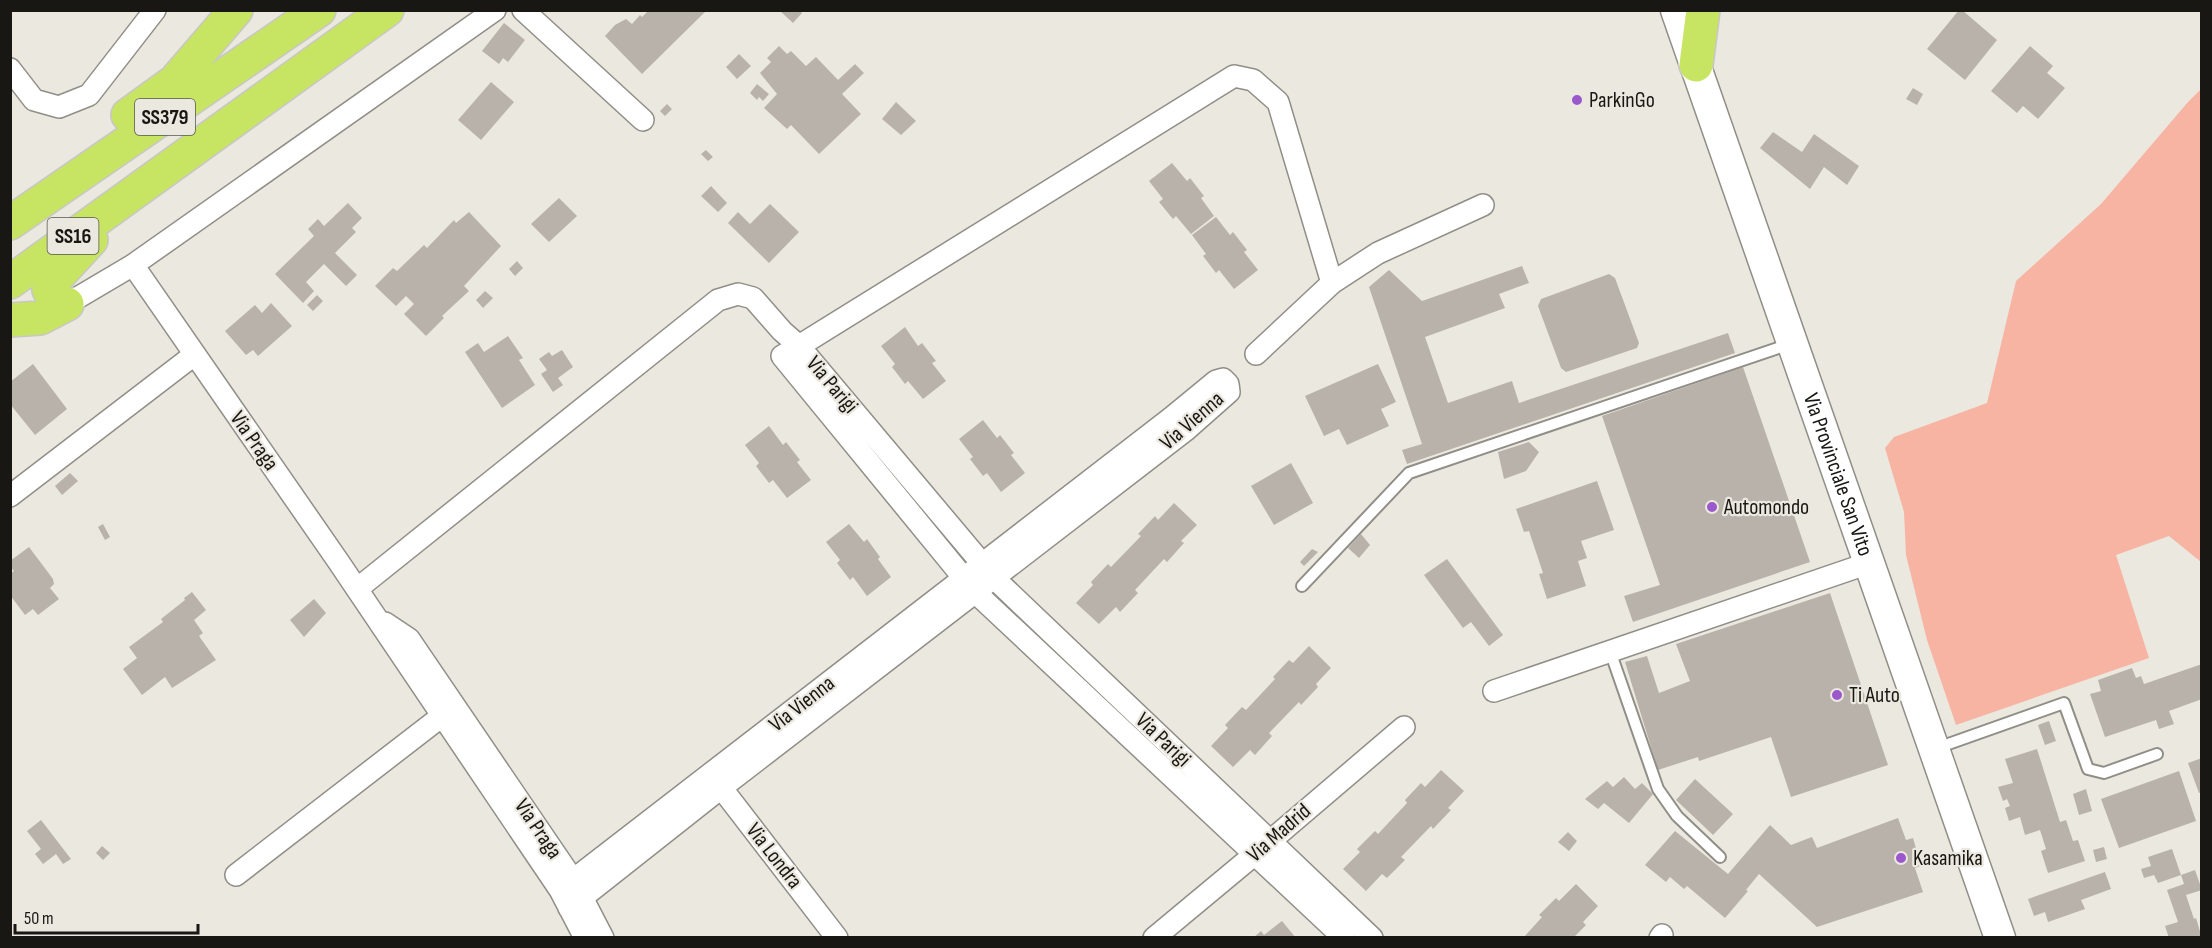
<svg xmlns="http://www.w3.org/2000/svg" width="2212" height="948" font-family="'Sofia Sans Condensed',sans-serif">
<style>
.green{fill:#f7b4a3}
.building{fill:#b9b2ab}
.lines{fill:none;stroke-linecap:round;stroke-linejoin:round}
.lane-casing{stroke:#908e86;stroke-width:14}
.street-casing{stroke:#908e86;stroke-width:24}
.secondary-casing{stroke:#908e86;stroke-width:33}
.highway-casing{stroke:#c8c7c7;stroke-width:36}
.lane{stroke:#fff;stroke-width:10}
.street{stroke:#fff;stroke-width:21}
.secondary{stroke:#fff;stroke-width:30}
.highway{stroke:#c7e462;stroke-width:33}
.poi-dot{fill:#9b57cc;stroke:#ebe8df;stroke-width:2}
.labels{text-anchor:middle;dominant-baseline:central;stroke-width:4.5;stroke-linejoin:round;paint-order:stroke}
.shield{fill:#ebe8df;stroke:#575651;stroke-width:1.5}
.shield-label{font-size:21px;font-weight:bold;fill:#181714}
.poi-label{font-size:22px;fill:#181714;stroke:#ebe8df;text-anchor:start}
.street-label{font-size:22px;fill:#181714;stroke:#ebe8df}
</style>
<rect width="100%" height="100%" fill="#ebe8df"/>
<path class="green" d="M2201 89V562L2169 536 2116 555 2149 658 1956 725 1927 640 1906 555 1904 512 1885 448 1894 437 1987 403 2016 281 2101 204 2188 102Z"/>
<path class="building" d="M649 10H707L642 74 605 36 615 25 626 19 632 24 640 15 642 17Z
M779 10H799L802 13 793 23Z
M1959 10H1962L1997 40 1965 80 1927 49Z
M504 23 525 40 508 62 503 58 499 64 482 51Z
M779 46 787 54 791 51 806 66 816 57 838 80 855 64 864 73 842 94 861 114 819 154 791 125 787 129 764 108 777 94 760 73 771 62 767 58Z
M2030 46 2053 66 2047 73 2065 88 2038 119 2023 106 2017 113 1991 91Z
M739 54 751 66 737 79 726 67Z
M491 82 514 102 481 140 458 120Z
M757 84 769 94 763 101 759 97 757 100 750 93Z
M1913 88 1923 94 1917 105 1906 99Z
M896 102 916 121 901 135 882 119Z
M667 104 672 109 665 116 660 111Z
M1773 132 1802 152 1814 134 1859 166 1847 185 1824 167 1810 189 1760 148Z
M706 150 713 157 708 161 701 154Z
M1172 163 1187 181 1190 178 1204 196 1201 198 1214 216 1191 234 1176 216 1173 219 1159 202 1163 199 1149 181Z
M711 186 727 203 718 212 701 196Z
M559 198 577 216 549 242 531 224Z
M348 203 362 218 352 228 356 232 335 253 357 275 346 286 324 264 306 282 314 291 303 303 275 274 314 236 308 229 318 219 324 226Z
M770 204 799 232 769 263 728 223 738 212 750 224Z
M469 212 501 246 464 286 469 291 442 316 444 318 426 336 404 314 414 304 406 296 396 306 375 286 393 268 397 271 424 245 427 248 454 220 456 223Z
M1216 217 1230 235 1233 232 1247 250 1244 252 1258 270 1234 289 1219 270 1216 273 1203 256 1206 254 1192 235Z
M517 261 523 268 515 276 509 269Z
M1522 266 1529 283 1499 294 1505 308 1425 337 1448 403 1512 381 1519 403 1728 333 1735 353 1407 464 1402 450 1422 444 1369 287 1389 270 1422 301Z
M1609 274 1615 278 1639 343 1637 348 1566 372 1561 368 1538 306 1541 299Z
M485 291 493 298 483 308 476 300Z
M317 295 323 301 313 311 307 305Z
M271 303 292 326 258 356 253 350 246 355 225 331 255 305 262 313Z
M905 327 918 346 922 343 936 361 932 363 946 381 923 399 908 381 905 384 892 367 895 364 881 346Z
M508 336 523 358 519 360 535 385 502 408 465 352 478 343 484 352Z
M562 350 573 367 558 378 563 385 553 392 541 374 547 370 539 359 549 352 552 356Z
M33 364 67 409 35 435 10 404V382Z
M1378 364 1396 402 1381 409 1389 426 1347 445 1339 429 1324 436 1305 396Z
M1743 367 1810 562 1633 622 1624 596 1660 585 1602 416Z
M983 420 997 438 1000 435 1014 453 1011 455 1025 473 1001 492 987 473 983 476 970 459 973 457 959 439Z
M769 426 783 445 786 442 800 460 797 462 811 480 787 498 773 480 769 483 756 466 759 463 745 445Z
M1529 442 1539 452 1526 471 1504 479 1498 452Z
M1291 463 1313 503 1274 525 1251 486Z
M70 473 78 481 62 495 55 486Z
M1597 481 1614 530 1581 541 1587 558 1578 561 1586 586 1547 599 1539 574 1543 573 1529 531 1524 532 1516 509Z
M1174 503 1197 525 1181 541 1184 543 1167 562 1164 559 1135 590 1138 593 1120 612 1116 607 1099 624 1076 603 1093 585 1091 582 1108 564 1111 567 1141 536 1138 534 1155 516 1158 520Z
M103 524 110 537 105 540 98 527Z
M849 524 864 542 867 539 880 557 878 559 891 577 867 596 853 577 850 580 837 563 840 560 826 542Z
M1361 534 1370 545 1359 558 1348 548Z
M29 547 53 579 54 584 50 588 59 599 38 615 33 609 25 615 10 595V574L14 571 10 566V561Z
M1312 549 1318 552 1304 566 1300 562Z
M1447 559 1503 635 1489 646 1471 622 1463 628 1424 575Z
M192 592 206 610 194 620 203 633 199 636 216 660 172 688 165 677 142 695 123 669 137 658 129 647 163 622 161 619 185 600 184 598Z
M1830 593 1888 765 1791 797 1771 737 1699 761 1698 757 1658 770 1625 662 1647 656 1659 693 1690 681 1676 644Z
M314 599 326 613 304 637 290 620Z
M1309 646 1331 668 1316 684 1318 687 1301 705 1299 702 1269 733 1272 736 1255 755 1250 750 1233 767 1211 746 1228 728 1225 725 1242 707 1246 710 1275 679 1273 677 1289 660 1293 663Z
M2202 664V699L2169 711 2174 724 2159 729 2156 720 2105 737 2090 694 2101 691 2098 680 2132 668 2136 678 2141 676 2144 684Z
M2049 721 2056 741 2045 745 2038 725Z
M2037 749 2060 822 2066 820 2073 841 2078 840 2085 861 2048 873 2041 851 2046 849 2040 830 2025 835 2020 817 2009 821 2005 808 2010 806 2007 799 2003 801 1998 787 2013 783 2005 759Z
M2202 758V792L2199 793 2188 763Z
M1441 770 1464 791 1448 808 1451 810 1433 829 1431 826 1401 857 1405 860 1387 878 1382 874 1366 891 1343 869 1360 852 1357 849 1375 831 1378 834 1407 803 1405 800 1421 783 1425 787Z
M2179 771 2196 821 2119 848 2101 799Z
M1624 777 1635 789 1642 783 1653 794 1629 823 1604 803 1598 809 1585 799 1607 781 1613 787Z
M1695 779 1733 814 1713 835 1676 800Z
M2086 789 2092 811 2079 815 2073 794Z
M1898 818 1906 840 1913 838 1921 866 1915 868 1923 892 1817 927 1759 874 1746 890 1748 891 1725 918 1687 886 1684 889 1670 877 1666 882 1645 865 1675 831 1728 874 1770 825 1791 845 1812 837 1817 848Z
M41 820 71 859 63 864 56 854 43 864 35 854 41 849 27 831Z
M1568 832 1577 841 1569 851 1558 842Z
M102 846 110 853 103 860 96 853Z
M2104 847 2107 859 2096 862 2093 850Z
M2172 849 2181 875 2158 883 2154 875 2144 878 2141 869 2151 866 2148 857Z
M2195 870 2202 890 2186 895 2194 919 2196 918 2202 938H2169L2165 926 2178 922 2167 890 2184 884 2181 875Z
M2105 872 2111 889 2081 900 2085 909 2048 922 2045 912 2034 916 2028 899Z
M1576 884 1598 906 1583 922 1586 925 1573 938H1523L1542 917 1539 915 1556 898 1559 901Z
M1282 921 1296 938H1253L1261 931 1264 935Z"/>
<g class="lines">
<g class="lane-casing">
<path id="lane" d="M1302 586 1409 473 1790 344
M1610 651 1658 789 1677 816 1720 857
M1937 748 2064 703 2088 769 2104 773 2157 754"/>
</g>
<g class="street-casing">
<path id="street" d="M523 10 643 120
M10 69 34 100 59 107 89 95 155 10
M133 265 338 561 560 890 585 938
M1332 283 1378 253 1483 205
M67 304 133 265 495 10
M10 496 194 355
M357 589 718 300 738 294 753 298 782 331 799 346 1234 76 1253 80 1278 102 1332 283 1256 354
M385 623 409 639 573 880 603 938
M1494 691 1869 563
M713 777 837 938
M236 875 442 716
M560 890 1171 418 1216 381 1223 379 1228 384 1229 392 1186 430 721 788 569 908
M1154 938 1255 854 1404 727
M1344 938 976 593 782 356 799 346 995 579 1372 938
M1660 938 1662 935"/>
</g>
<g class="secondary-casing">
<g id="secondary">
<path id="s1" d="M1676 10 2000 938"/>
</g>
</g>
<g class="highway-casing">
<path id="highway" d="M1696 65 1703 10
M128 115 175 81 236 10
M10 223 319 10
M10 282 387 10
M67 304 55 299 49 290 55 279 91 240
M10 320 40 318 67 304"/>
</g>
<use href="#lane" class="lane"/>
<use href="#street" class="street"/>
<use href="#secondary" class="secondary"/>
<use href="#highway" class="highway"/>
</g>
<g class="poi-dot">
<circle cx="1577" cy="100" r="6"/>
<circle cx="1712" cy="507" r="6"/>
<circle cx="1837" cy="695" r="6"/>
<circle cx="1901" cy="858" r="6"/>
</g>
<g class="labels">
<g class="shield">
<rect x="135" y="99" width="60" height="36" rx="4.5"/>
<rect x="47.5" y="218" width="51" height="36" rx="4.5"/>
</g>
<g class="shield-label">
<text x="165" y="117">SS379</text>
<text x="73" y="236">SS16</text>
</g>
<g class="poi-label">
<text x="1589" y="100">ParkinGo</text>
<text x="1724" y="507">Automondo</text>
<text x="1849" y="695">Ti Auto</text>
<text x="1913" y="858">Kasamika</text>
</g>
<g class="street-label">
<text transform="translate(832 385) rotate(50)">Via Parigi</text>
<text transform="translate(1192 421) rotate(-41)">Via Vienna</text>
<text transform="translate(254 441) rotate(55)">Via Praga</text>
<text stroke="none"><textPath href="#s1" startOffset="492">Via Provinciale San Vito</textPath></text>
<text transform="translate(802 704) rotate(-38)">Via Vienna</text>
<text transform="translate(1163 740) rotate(44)">Via Parigi</text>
<text transform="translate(538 829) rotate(56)">Via Praga</text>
<text transform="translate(1279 833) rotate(-41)">Via Madrid</text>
<text transform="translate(774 856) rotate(52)">Via Londra</text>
</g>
</g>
<rect width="2212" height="948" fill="none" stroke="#181714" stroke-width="24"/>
<path d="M15 924v9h183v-9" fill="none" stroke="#181714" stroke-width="3"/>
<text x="24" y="924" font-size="18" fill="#181714" stroke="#ebe8df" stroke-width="4.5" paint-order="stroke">50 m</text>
</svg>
